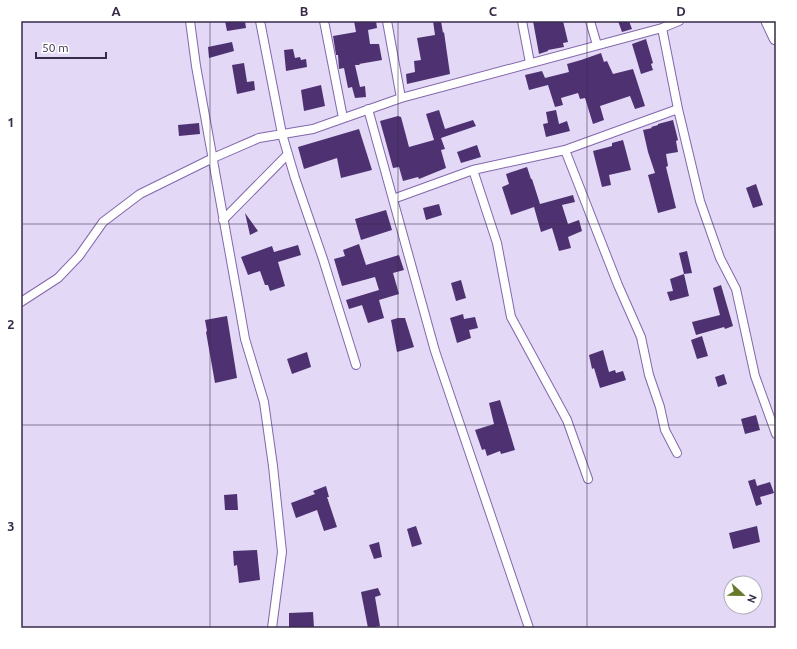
<svg xmlns="http://www.w3.org/2000/svg" width="797" height="649" font-family="Ubuntu,sans-serif">
<style>
.building{fill:#4e3171}
.lines{fill:none;stroke-linecap:round;stroke-linejoin:round}
.minor-casing{stroke:#8367ac;stroke-width:10}
.trunk-casing{stroke:#8367ac;stroke-width:15}
.minor{stroke:#fff;stroke-width:8}
.trunk{stroke:#fff;stroke-width:13}
.grid{fill:none;stroke:#372b49;stroke-width:1;stroke-opacity:0.55}
.neatline{fill:none;stroke:#372b49;stroke-width:1.5}
.grid-label{font-size:13px;text-anchor:middle;font-weight:bold;fill:#372b49}
</style>
<rect width="100%" height="100%" fill="#e3d8f6"/>
<path class="building" d="M225 21H245L246 28 227 31Z
M354 21H376L377 28 368 30 370 44H379L382 60 359 64 360 65H355L360 87 365 86 366 97 355 98 352 87 348 88 344 68 339 69 338 55H336L333 36 356 32Z
M433 21H441L443 33 444 32 450 74 407 84 406 74 415 72 414 61 421 60 417 38 435 35Z
M533 21H563L568 42 563 43 564 47 548 50V51L539 54Z
M618 21H629L632 29 622 32Z
M646 39 653 63 651 64 653 70 641 74 632 44Z
M232 42 234 51 209 58 208 47Z
M293 49 295 58 300 57 301 60 306 59 307 67 286 71 284 50Z
M601 53 604 62 607 61 613 74 633 69 645 106 635 109 630 96 600 106 604 120 593 124 585 98 580 99 578 93 561 98 563 105 555 107 548 85 529 90 525 75 542 71 545 78 569 72 567 64 581 60Z
M244 63 247 82 254 81 255 90 237 94 232 65Z
M321 85 325 106 304 111 301 90Z
M439 110 445 129 473 120 476 126 441 138 445 149 441 150 446 168 419 179 418 177 403 181 399 167 393 168 380 121 398 116 401 117 409 147 434 140 426 114Z
M556 110 559 124 567 121 570 131 546 137 543 124 548 123 546 112Z
M673 120 678 140 676 141 678 152 666 154 668 166 666 167 676 208 658 213 648 175 655 173 648 152 643 130 652 128 651 127 658 125V124Z
M199 123 200 134 179 136 178 125Z
M359 129 372 170 341 178 337 158 304 169 298 147Z
M623 140 631 170 609 175 611 185 602 187 593 151 612 146V143Z
M477 145 481 157 461 163 457 152Z
M527 167 531 179H532L540 204 573 195 575 202 562 205 568 224 579 220 582 231 568 237 571 248 559 251 552 228 541 232 534 207 511 215 502 187 509 184 506 174Z
M756 184 763 205 753 208 746 188Z
M439 204 442 215 426 220 423 208Z
M386 210 392 230 361 240 355 219Z
M245 213 258 231 250 235Z
M359 244 366 265 399 255 404 270 393 273 399 294 379 300 384 318 368 323 362 305 349 309 346 300 379 290 375 277 342 286 334 259 345 256 343 250Z
M298 245 301 255 278 262 285 286 270 291 268 285H265L260 271 248 275 241 257 272 246 274 252Z
M687 251 692 273 684 274 679 253Z
M684 274 689 296 670 301 667 292 673 291 670 279Z
M461 280 466 298 456 301 451 283Z
M721 285 733 326 725 329 724 327 696 335 692 322 720 315 713 288Z
M463 314 464 319 475 317 478 328 469 330 471 338 457 343 450 318Z
M227 316 237 378 215 383 206 332 207 331 205 320Z
M398 318H405L414 347 397 352 391 320Z
M702 336 708 356 697 359 691 340Z
M603 350 609 372 615 370 616 373 623 371 626 380 600 388 594 368 592 369 589 355Z
M307 352 311 367 292 374 287 359Z
M724 374 727 384 718 387 715 377Z
M500 400 515 450 501 454 500 451 487 456 485 449 482 450 475 430 494 424 489 403Z
M756 415 760 430 745 434 741 419Z
M755 479 757 486 770 482 774 493 760 497 762 504 756 506 748 481Z
M326 486 329 497H327L337 527 324 531 317 510 296 518 291 503 315 494 313 491Z
M237 494 238 510H225L224 495Z
M416 526 422 544 412 547 407 529Z
M757 526 760 542 733 549 729 533Z
M379 542 382 557 374 559 369 545Z
M257 550 260 580 239 583 237 565 234 566 233 551Z
M378 588 381 595 375 597 380 626 368 628 361 592Z
M313 612 314 628H289V613Z"/>
<g class="lines">
<g class="minor-casing">
<path id="minor" d="M190 21 196 66 239 305 245 339 264 402 273 466 282 552 272 628
M260 21 282 134 295 178 323 259 356 365
M324 21 343 118
M387 21 401 98
M522 21 530 63
M590 21 597 45
M662 28 678 109 700 201 720 258 736 289 755 376 776 434
M368 109 435 351 529 628
M565 150 618 285 641 337 649 375 660 407 665 430 677 453
M473 170 497 243 511 317 567 420 588 479
M393 199 473 170 565 150 678 109
M223 220 288 154
M21 302 58 278 79 256 103 222 140 194 213 158 259 138 313 129 401 98 662 28 679 21"/>
</g>
<g class="trunk-casing">
<path id="trunk" d="M768 21 776 38"/>
</g>
<use href="#minor" class="minor"/>
<use href="#trunk" class="trunk"/>
</g>
<path class="grid" d="M210 21V628M398 21V628M587 21V628M21 224H776M21 425H776"/>
<rect width="797" height="649" fill="none" stroke="#ffffff" stroke-width="44"/>
<g transform="translate(743 595) rotate(112)"><circle r="19" fill="#ffffff" stroke="#afaab6"/>
<path d="M0-3L7 15L0 10L-7 15Z" fill="#667a2a"/>
<text y="-6" font-size="11" font-weight="bold" text-anchor="middle" fill="#372b49">N</text>
</g>
<path d="M36 52v6h70v-6" fill="none" stroke="#372b49" stroke-width="2"/>
<text x="42" y="52" font-size="12" fill="#372b49" stroke="#ffffff" stroke-width="3" paint-order="stroke">50 m</text>
<rect x="22" y="22" width="753" height="605" class="neatline"/>
<g class="grid-label">
<text x="116" y="16">A</text>
<text x="304" y="16">B</text>
<text x="493" y="16">C</text>
<text x="681" y="16">D</text>
<text x="11" y="127">1</text>
<text x="11" y="329">2</text>
<text x="11" y="531">3</text>
</g>
</svg>
